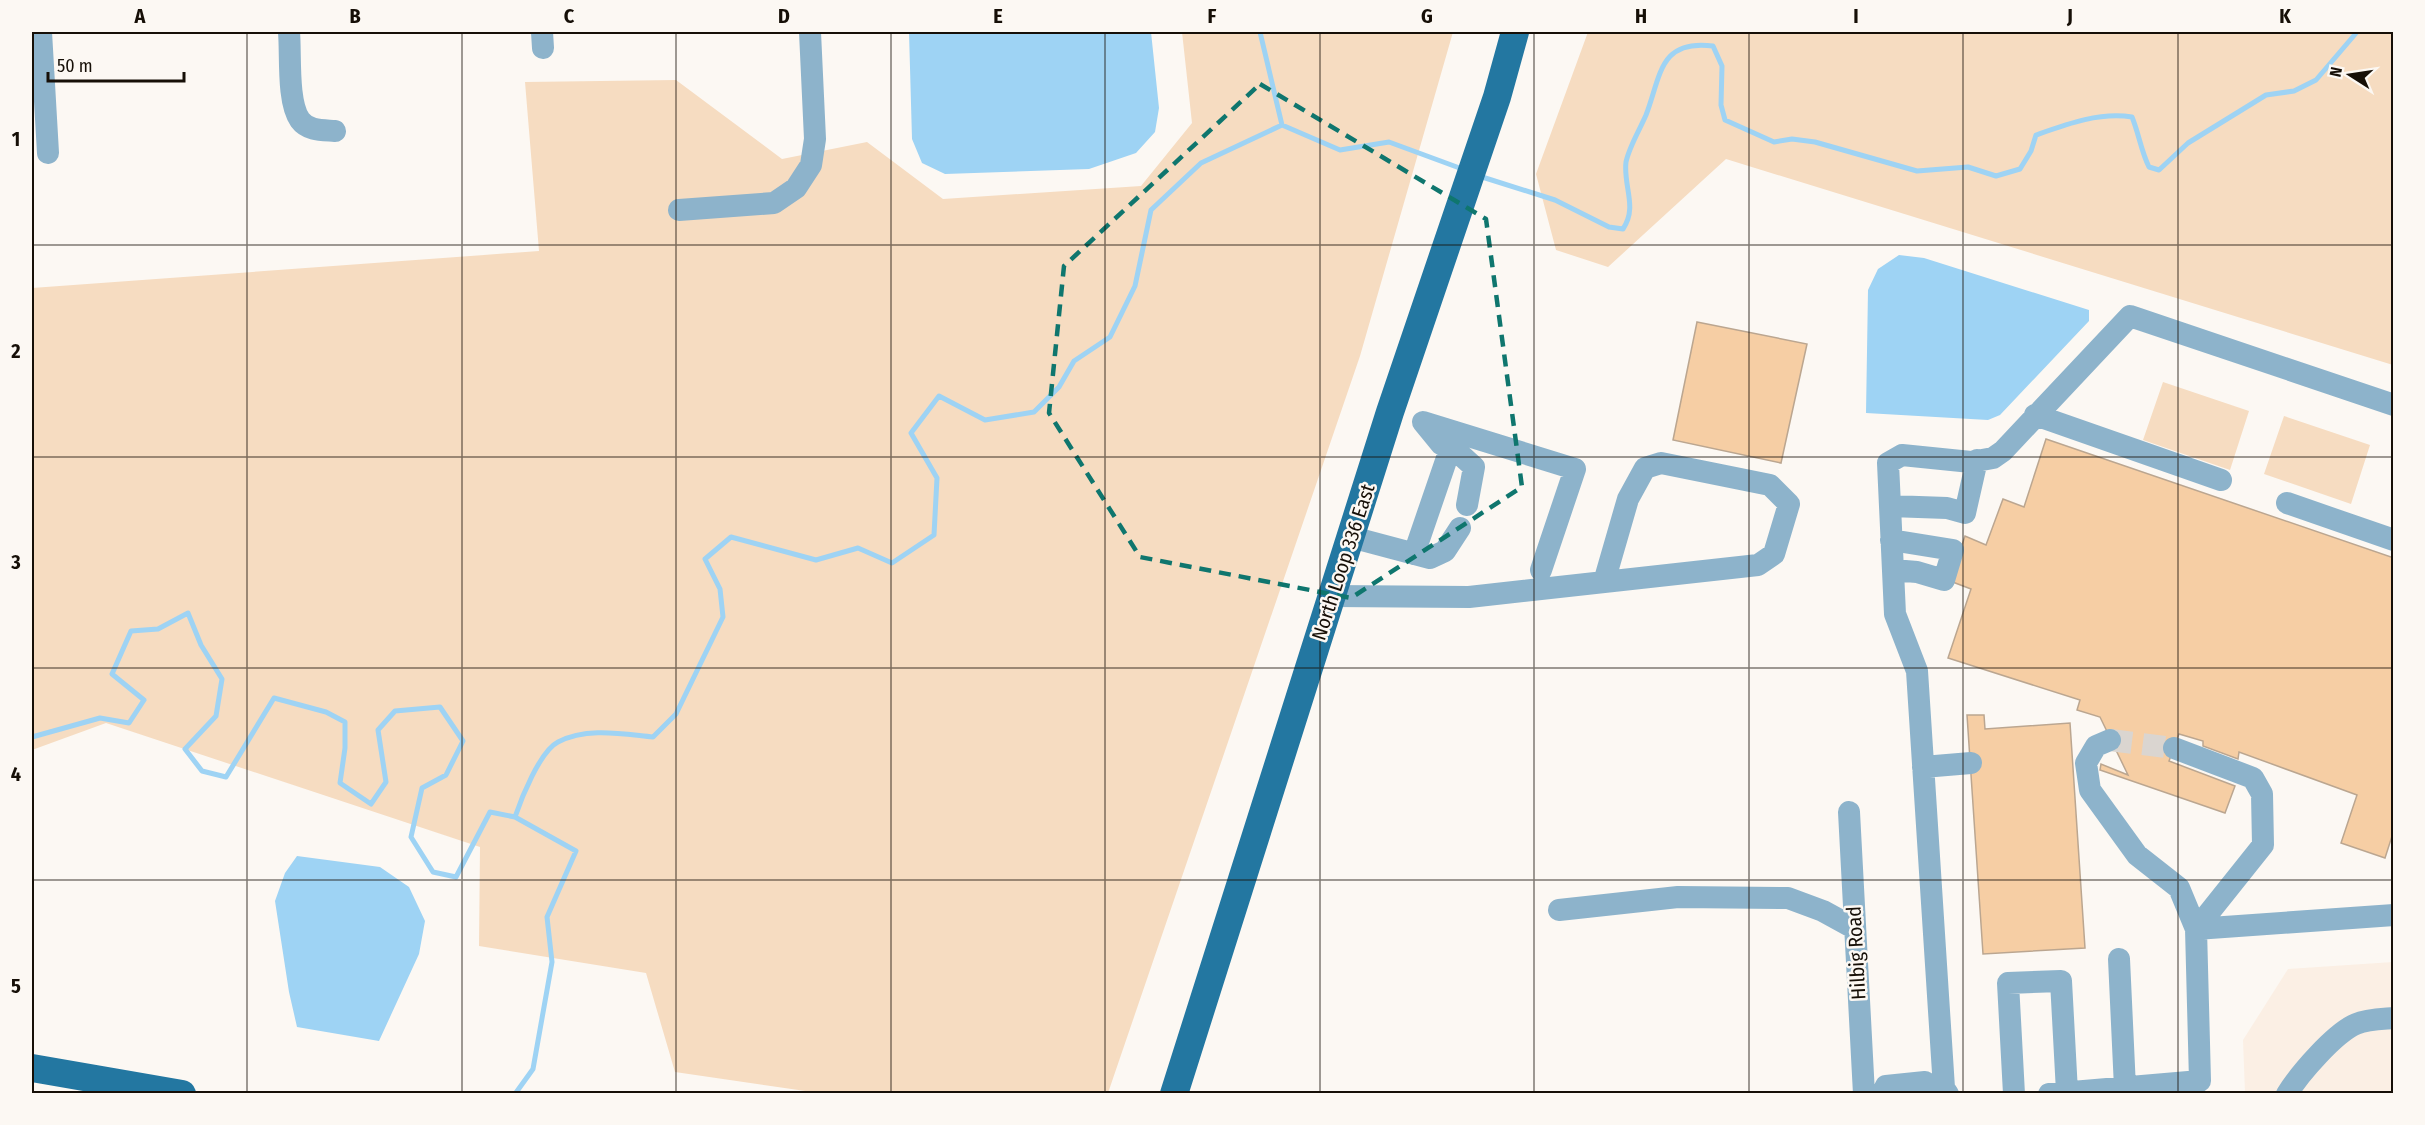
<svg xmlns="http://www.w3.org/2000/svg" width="2425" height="1125" font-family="'Fira Sans Condensed',sans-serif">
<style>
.built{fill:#fbefe4}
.green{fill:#f6dcc1}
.water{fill:#9ed3f4}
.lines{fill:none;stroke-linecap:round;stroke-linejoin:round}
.stream{stroke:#9ed3f4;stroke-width:5}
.building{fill:#f6cea4;stroke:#bba690;stroke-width:1.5}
.minor-tunnel{stroke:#dad5d0;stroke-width:22;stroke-dasharray:22 11;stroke-linecap:butt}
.minor{stroke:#8db3cb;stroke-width:22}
.major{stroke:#2377a1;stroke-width:28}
.marked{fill:none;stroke:#0f766e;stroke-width:4.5;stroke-dasharray:12 8;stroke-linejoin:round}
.grid{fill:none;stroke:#160f07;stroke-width:1.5;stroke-opacity:0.55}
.labels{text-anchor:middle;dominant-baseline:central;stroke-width:5;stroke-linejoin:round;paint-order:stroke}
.street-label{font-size:20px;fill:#160f07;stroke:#fcf8f3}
.neatline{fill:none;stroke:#160f07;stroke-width:2}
.grid-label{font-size:20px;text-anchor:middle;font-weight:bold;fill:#160f07}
</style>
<rect width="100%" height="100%" fill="#fcf8f3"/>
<path class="built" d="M2393 962V1093H2245L2243 1040 2288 969Z"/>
<path class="green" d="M1182 32H1453L1360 356 1108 1093 826 1094 675 1072 646 973 479 946 480 847 106 723 32 750V288L539 251 525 82 676 80 782 159 867 142 943 199 1141 186 1192 123Z
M1588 32H2393V365L1726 159 1608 267 1556 250 1536 174Z
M2163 382 2249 411 2230 470 2143 440Z
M2284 416 2370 445 2351 504 2264 474Z"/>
<path class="water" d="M909 32H1151L1159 108 1155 132 1136 153 1089 169 945 174 922 163 912 139Z
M1899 255 1924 258 2089 310V321L2000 415 1988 420 1866 413 1868 290 1878 269Z
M297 856 380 867 409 887 425 921 419 954 379 1041 297 1027 289 992 275 901 285 873Z"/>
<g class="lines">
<path class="stream" d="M1260 32 1282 125
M1282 125 1340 150 1389 142 1465 170
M1479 176 1555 200 1609 227 1623 229C1638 207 1623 186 1626 162 1629 147 1640 129 1646 115 1661 76 1659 39 1713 46L1722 66 1721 105 1725 120 1774 142 1792 139 1815 142 1917 171 1968 167 1996 176 2020 169 2031 151 2036 135C2067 124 2099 112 2132 117 2139 134 2141 151 2149 167L2159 170 2188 143 2266 95 2294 91 2316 80 2357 32
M32 737 100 718 129 723 144 700 112 674 131 631 158 629 188 613 201 645 222 679 216 716 185 749 202 771 226 777 274 698 326 712 345 722V748L340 783 371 804 386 782 378 730 395 711 440 707 463 741 446 775 422 788 411 837 433 872 456 877 490 812 515 817
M515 1094 533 1069 552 962 547 917 576 851 515 817C521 799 540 751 558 742 587 727 622 734 653 737L676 714 723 617 720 589 705 559 731 537 816 560 858 548 892 563 934 535 937 478 911 433 939 396 985 420 1034 412 1059 387 1074 361 1110 337 1135 286 1151 210 1201 163 1282 125"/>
</g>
<path class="building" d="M1697 322 1807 344 1781 463 1673 440Z
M2046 439 2394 558V830L2385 858 2341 843 2357 795 2239 752 2238 759 2203 746V741L2179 734 2169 761 2235 786 2225 813 2100 770 2101 764 2128 775 2100 717 2077 710 2080 700 1948 658 1971 589 1950 581 1965 536 1986 545 2003 499 2024 507Z
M1967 715H1984L1985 729 2070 723 2085 948 1983 954Z"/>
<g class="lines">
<path class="minor-tunnel" d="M2110 740 2174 748"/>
<path class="minor" d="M41 32 48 153
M289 32C291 54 287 102 300 120 308 131 323 130 335 131
M542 32 543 48
M679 210 774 203 796 188 811 165 815 139 810 32
M2035 415 2221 480
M2287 503 2394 540
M1467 505 1474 467 1463 457 1441 444 1423 422 1575 469 1541 570
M1890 506 1947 508 1965 513 1977 460
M1351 537 1430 558 1445 551 1460 528
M1891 540 1953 550 1944 580 1917 572 1893 570
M1414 554 1450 449
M1332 596 1469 597 1758 565 1774 554 1789 504 1770 485 1661 463 1645 468 1628 499 1604 582
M2110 740 2096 746 2086 763 2090 790 2137 855 2179 888 2196 929 2263 845 2262 794 2253 778 2174 748
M1923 767 1971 763
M1849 812 1864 1094
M1559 910 1678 897 1788 898 1823 911 1854 928
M2119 959 2125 1088
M1882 1094 1886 1086 1925 1082 1935 1089 1944 1088
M1948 1094 1944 1088 1917 671 1895 614 1888 463 1902 455 1971 462 1993 458 2003 451 2130 316 2394 405
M2014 1094 2008 983 2061 981 2067 1092
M2049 1094 2200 1081 2196 929 2394 915
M2287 1094C2300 1073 2335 1033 2356 1024 2367 1019 2382 1019 2394 1018"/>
<path class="major" d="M32 1068 182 1094
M1174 1094 1390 412 1497 97 1515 32"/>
</g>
<path class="marked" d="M1260 84 1486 219 1522 487 1351 598 1140 557 1049 413 1064 266Z"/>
<path class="grid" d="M247 32V1094M462 32V1094M676 32V1094M891 32V1094M1105 32V1094M1320 32V1094M1534 32V1094M1749 32V1094M1963 32V1094M2178 32V1094M32 245H2394M32 457H2394M32 668H2394M32 880H2394"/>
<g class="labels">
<g class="street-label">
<text transform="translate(1343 562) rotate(-72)">North Loop 336 East</text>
<text transform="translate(1856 953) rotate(-93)">Hilbig Road</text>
</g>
</g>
<rect width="2425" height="1125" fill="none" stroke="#fcf8f3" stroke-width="66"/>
<g transform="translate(2350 75) rotate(282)" stroke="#fcf8f3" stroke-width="4.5" paint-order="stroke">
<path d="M0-4.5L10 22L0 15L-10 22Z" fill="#160f07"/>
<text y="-9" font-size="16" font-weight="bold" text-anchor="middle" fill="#160f07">N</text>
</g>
<path d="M48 72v9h136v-9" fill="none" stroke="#160f07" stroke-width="3"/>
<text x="57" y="72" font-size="18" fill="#160f07" stroke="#fcf8f3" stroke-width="4.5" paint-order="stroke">50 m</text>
<rect x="33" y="33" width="2359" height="1059" class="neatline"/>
<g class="grid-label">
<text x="140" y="23">A</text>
<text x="355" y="23">B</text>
<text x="569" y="23">C</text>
<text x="784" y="23">D</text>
<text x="998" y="23">E</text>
<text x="1212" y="23">F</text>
<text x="1427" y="23">G</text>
<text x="1641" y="23">H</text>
<text x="1856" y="23">I</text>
<text x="2070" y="23">J</text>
<text x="2285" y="23">K</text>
<text x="16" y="146">1</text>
<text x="16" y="358">2</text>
<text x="16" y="569">3</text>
<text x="16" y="781">4</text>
<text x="16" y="993">5</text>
</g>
</svg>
